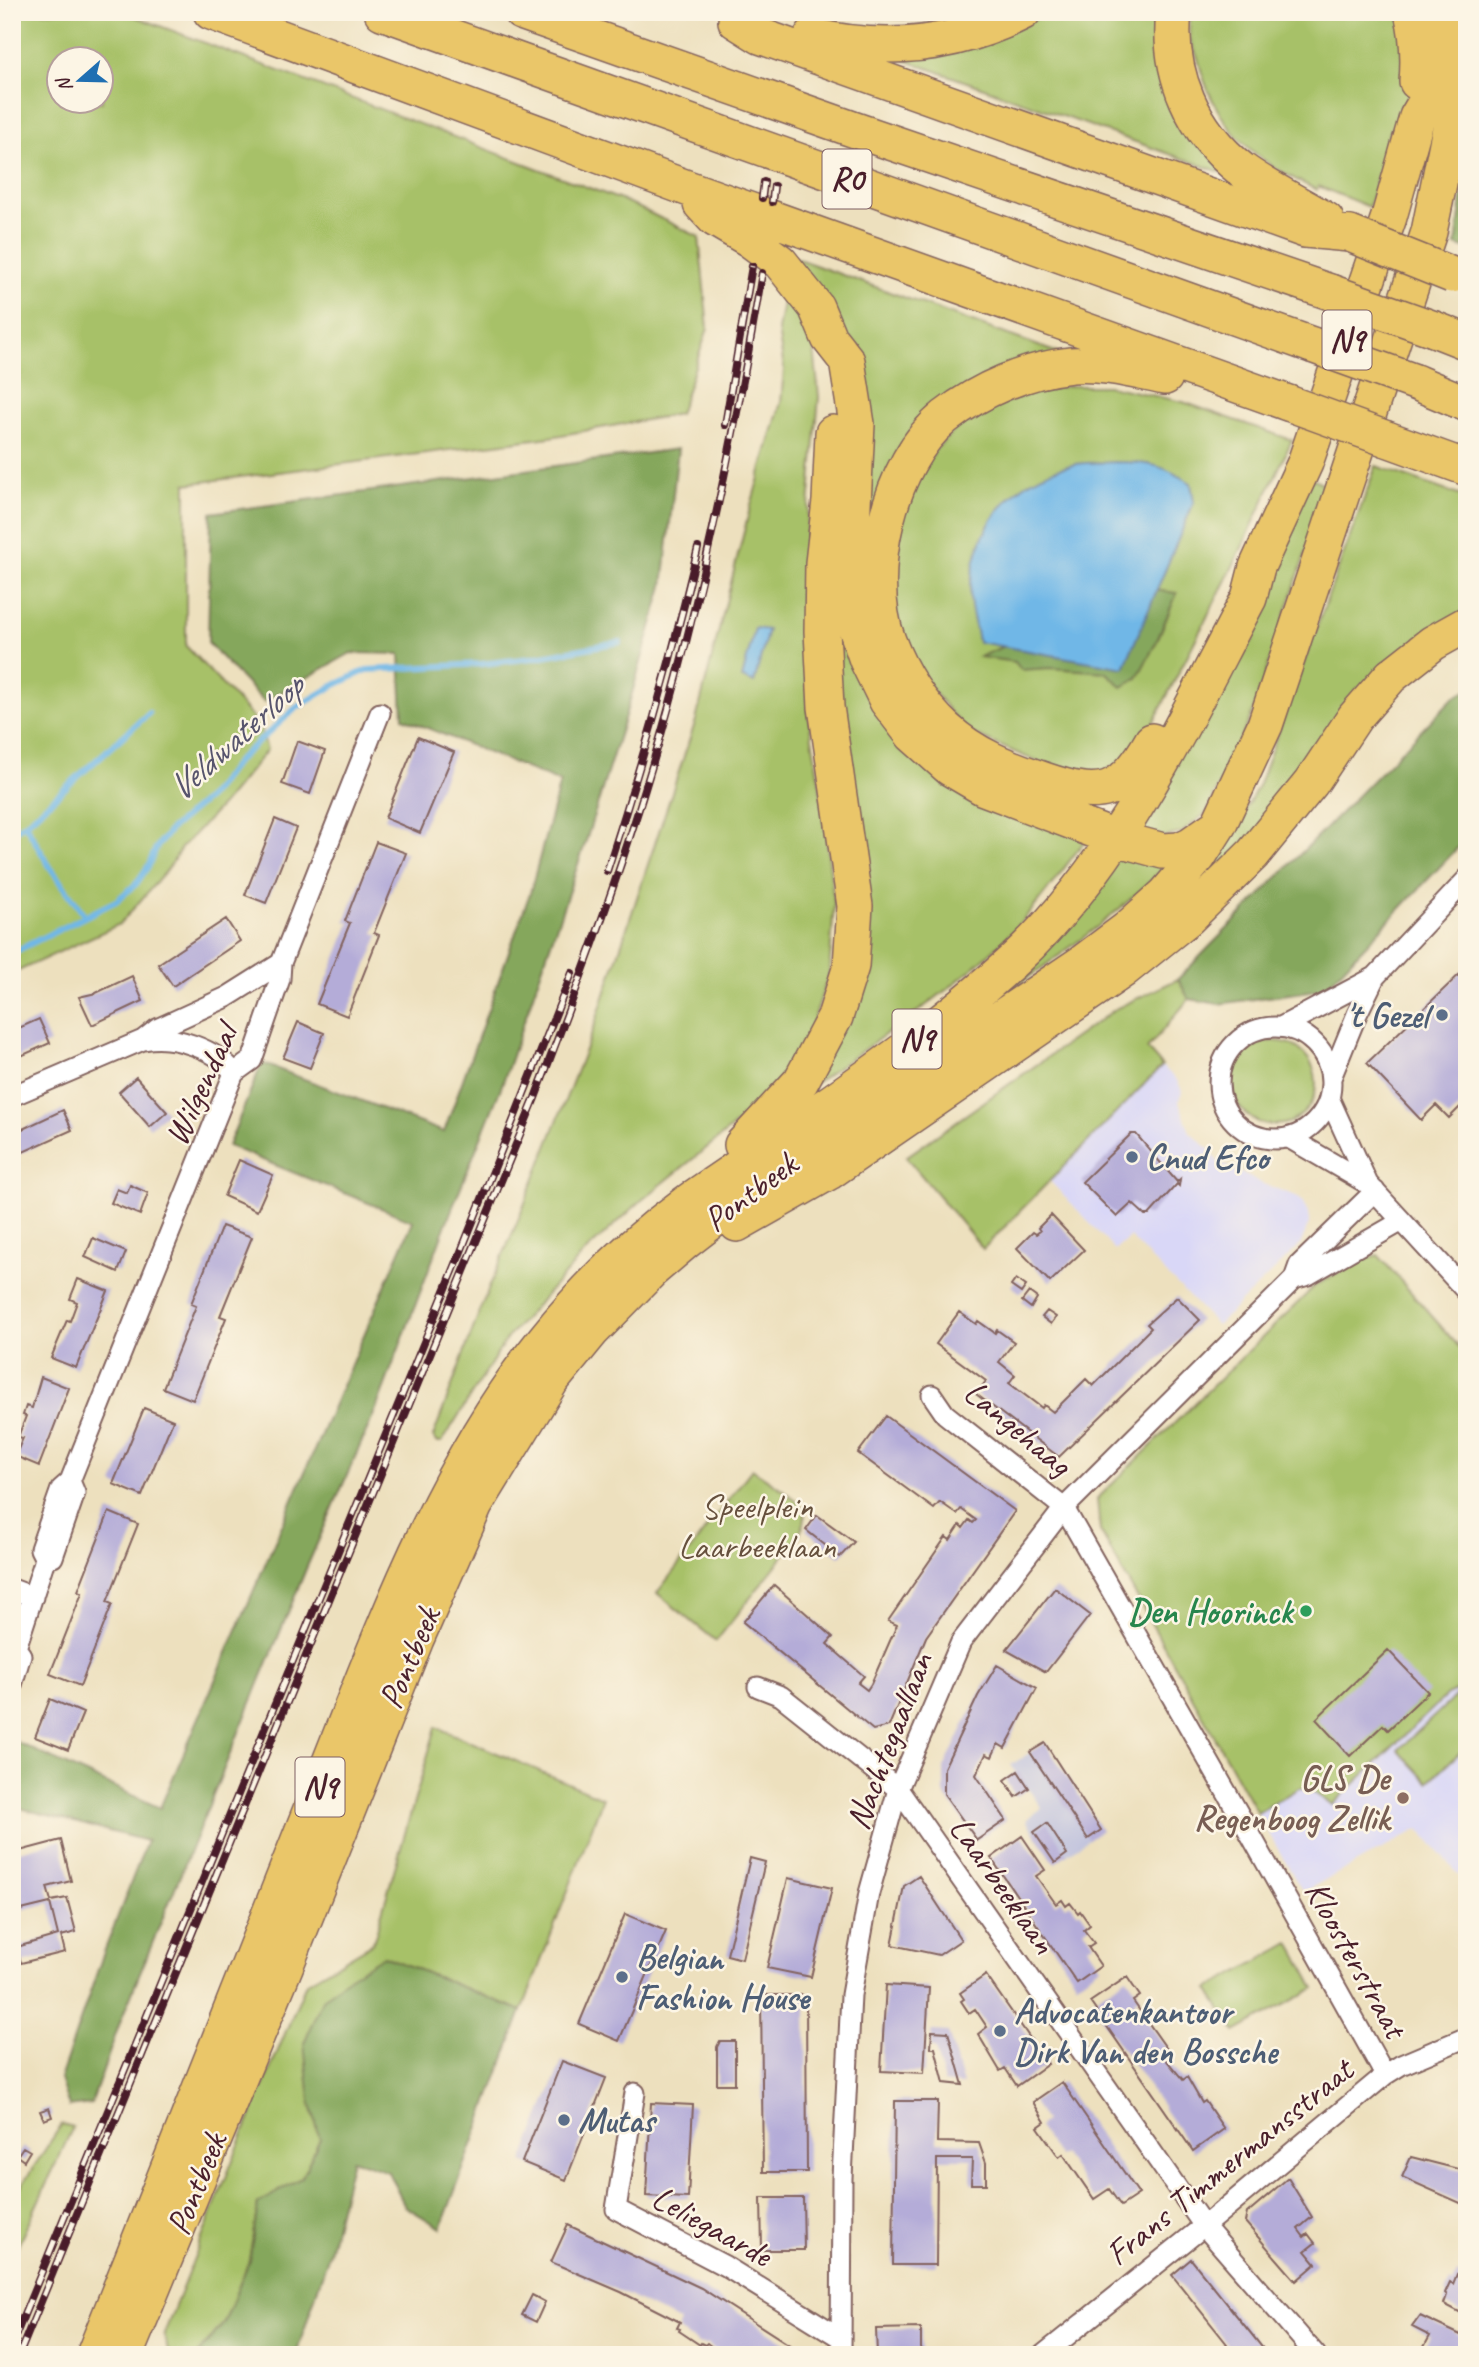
<svg xmlns="http://www.w3.org/2000/svg" width="1479" height="2367" font-family="Caveat,sans-serif">
<style>
.built{fill:#d9d7f7}
.industrial{fill:#c0c2dd}
.green{fill:#a7c167;stroke:#787049;stroke-width:2;fill-rule:evenodd}
.forest{fill:#85a75c;stroke:#686344;stroke-width:2}
.water{fill:#70b7e7;stroke:#5d6b89;stroke-width:2}
.lines{fill:none;stroke-linecap:round;stroke-linejoin:round}
.stream{stroke:#70b7e7;stroke-width:6}
.building{fill:#b4acd8}
.street-casing{stroke:#83635e;stroke-width:23}
.highway-casing{stroke:#83635e;stroke-width:38}
.street{stroke:#fff;stroke-width:19}
.highway{stroke:#eac669;stroke-width:35}
.rail-casing{stroke:#4a1f2b;stroke-width:8}
.rail{stroke:#fcf5e5;stroke-width:5;stroke-dasharray:16;stroke-linecap:butt}
.highway-bridge-casing{stroke:#83635e;stroke-width:38;stroke-linecap:butt}
.highway-bridge{stroke:#eac669;stroke-width:35}
.service-dot{fill:#5c6f8a;stroke:#fcf5e5;stroke-width:2.5}
.leisure-dot{fill:#2e9e5b;stroke:#fcf5e5;stroke-width:2.5}
.education-dot{fill:#8d6e63;stroke:#fcf5e5;stroke-width:2.5}
.labels{text-anchor:middle;dominant-baseline:central;stroke-width:5;stroke-linejoin:round;paint-order:stroke}
.shield{fill:#fcf5e5;stroke:#7f5f63;stroke-width:2}
.shield-label{font-size:33px;font-weight:bold;fill:#4a1f2b}
.service-label{font-size:35px;font-weight:bold;fill:#4e5e75;stroke:#fcf5e5;text-anchor:start}
.street-label{font-size:35px;fill:#4a1f2b;stroke:#fcf5e5}
.park-label{font-size:35px;fill:#66503d;stroke:#fcf5e5}
.leisure-label{font-size:35px;font-weight:bold;fill:#27864d;stroke:#fcf5e5;text-anchor:end}
.education-label{font-size:35px;font-weight:bold;fill:#785e54;stroke:#fcf5e5;text-anchor:end}
.water-label{font-size:37px;font-style:italic;fill:#57546d;stroke:#fcf5e5}
</style>
<rect width="100%" height="100%" fill="#fcf5e5"/>
<filter id="ink" filterUnits="userSpaceOnUse"><feTurbulence type="fractalNoise" baseFrequency=".0143" numOctaves="2"/><feDisplacementMap in="SourceGraphic" scale="14" xChannelSelector="R" yChannelSelector="G"/><feConvolveMatrix kernelMatrix="1 2 1 2 8 2 1 2 1" color-interpolation-filters="sRGB"/></filter>
<filter id="wash" filterUnits="userSpaceOnUse"><feTurbulence type="fractalNoise" baseFrequency=".00686" numOctaves="4" result="noise"/><feDisplacementMap in="SourceGraphic" scale="28" xChannelSelector="R" yChannelSelector="G"/><feGaussianBlur stdDeviation="1.57" result="paint"/><feColorMatrix in="noise" values="0 0 0 0 0 0 0 0 0 0 0 0 0 0 0 0 0 1.4 0 .05"/><feComposite in="paint" operator="in"/></filter>
<g filter="url(#wash)">
<rect width="100%" height="100%" fill="#ede0be"/>
<path class="built" d="M1162 1066 1177 1080 1182 1091 1179 1102 1190 1132 1210 1150 1217 1161 1263 1184 1296 1196 1302 1201 1309 1214 1310 1221 1300 1245 1217 1325 1130 1237 1115 1250 1050 1181Z
M1456 1691 1462 1693 1467 1698V1884L1419 1829 1303 1892 1257 1813 1299 1788 1306 1787 1332 1804 1447 1695Z"/>
<path class="industrial" d="M1045 1743 1101 1830 1055 1863 1026 1820 1042 1808 1011 1765Z"/>
<path class="green" d="M12 12H123L629 203 699 237 708 328 679 414 550 437 186 484V646L260 725 267 750 222 805 181 848 168 869 120 924 12 974ZM60 60H102V102H60Z
M1048 12H1166L1226 174 902 59 1022 26Z
M1191 12H1405L1409 94 1405 112 1389 132 1369 207 1318 186 1317 190C1254 161 1215 129 1198 59 1196 52 1192 46 1190 39 1189 31 1190 20 1191 12Z
M790 256 1069 357C1032 363 995 372 964 394 953 402 943 413 933 423 914 444 897 466 885 493 851 573 878 685 946 741 992 779 1054 795 1110 815L1105 823C1064 808 1007 794 971 772 892 724 852 638 857 547 861 488 872 427 857 368 849 337 835 308 814 283 807 274 795 265 790 256Z
M784 297 812 329 819 397 801 592 809 721 820 786 834 904 829 973 809 1034 783 1078 761 1104 642 1200 584 1253 507 1338 442 1442H436L433 1437 483 1302 519 1218 594 1027 696 720 749 512 781 402 784 369 778 330Z
M1069 386H1109L1183 402 1292 440 1238 556 1140 749 1098 776 1075 778 966 731 911 664 890 592 900 511 936 449 962 422 976 418 1001 404 1034 392Z
M1376 466 1467 498V612L1206 887 1185 890C1213 856 1240 823 1259 784Z
M1312 478 1328 486 1252 714 1206 813 1181 833 1163 837 1130 831Z
M843 620 1087 838C1060 873 1035 910 1003 941 944 998 873 1042 807 1089L852 1004 831 635Z
M1119 850 1170 862C1108 926 1039 968 969 1020Z
M1178 979 1189 999 1147 1049 1162 1066 983 1249 906 1157 1117 1008Z
M1232 1083a42 42 0 1 1 84 0a42 42 0 1 1-84 0Z
M1378 1255 1467 1356V1698L1460 1693 1467 1700V1746L1428 1782 1398 1750 1459 1693 1456 1691 1447 1695 1332 1805 1306 1787 1299 1788 1257 1813 1100 1531 1097 1499 1316 1285 1364 1259Z
M752 1469C764 1478 801 1499 804 1512 807 1522 801 1530 797 1539L716 1641 657 1593Z
M436 1727 603 1798 522 2011 384 1956 310 2100 320 2139 302 2177 258 2204 249 2261 224 2323 197 2355H169L164 2334 238 2147 306 1983 373 1943Z
M1290 1943 1315 1988 1235 2032 1208 1989Z
M62 2124 73 2127 12 2258V2200Z"/>
<path class="forest" d="M827 12H957L934 21 827 14Z
M1467 160V249L1456 245Z
M678 449 663 586 630 700 586 841 502 1085 446 1224 376 1409 306 1569 122 2017 91 2104 69 2107 60 2079 104 1952 147 1841 12 1806V1740L160 1808 413 1221 228 1146 262 1063 444 1132 530 893 560 782 403 718 400 654 351 653 264 702 208 643 211 513Z
M1154 590 1177 593 1156 643 1137 678 1122 687 1106 672 1050 668 1021 670 1015 662 979 657 1011 643Z
M1467 690V838L1324 989 1219 1004 1189 999 1178 979 1454 697Z
M384 1956 522 2011 441 2228 405 2206 388 2172 352 2159 327 2260 296 2355H197L224 2323 249 2261 258 2204 302 2177 320 2139 310 2100 304 2043 322 2000 350 1976Z"/>
<path class="water" d="M1114 462C1148 462 1161 464 1191 483L1194 502 1124 668 978 642C976 627 970 610 970 595 973 529 1009 477 1076 464 1088 462 1102 463 1114 462Z
M755 628 768 630 754 683 742 678Z"/>
<g class="lines">
<path class="stream" d="M25 824 149 713
M12 831 25 824 50 867 85 916
M12 953 116 901 136 884 149 865 156 848 171 829 209 797 239 759 296 708 333 686 367 670 482 664 532 658 620 642"/>
</g>
<g id="blocks">
<path class="building" d="M418 737 454 752 420 833 385 818Z
M297 741 325 751 310 794 282 784Z
M275 819 296 828 266 903 245 895Z
M376 842 406 853 374 933 379 935 347 1016 317 1004 350 923 345 921Z
M226 919 240 941 173 986 158 964Z
M1467 967V1100L1449 1118 1436 1105 1421 1120 1367 1063Z
M132 976 143 1001 92 1025 79 997 96 993Z
M39 1019 50 1043 12 1060V1031Z
M298 1022 324 1033 310 1068 283 1058Z
M136 1077 167 1112 150 1127 119 1092Z
M63 1110 72 1130 12 1157V1134Z
M1131 1134H1136L1177 1182 1180 1179 1179 1186 1177 1184 1149 1215H1145L1132 1203 1117 1217 1082 1182Z
M239 1160 273 1175 257 1211 224 1196Z
M130 1185 148 1193 140 1215 111 1203 117 1189 127 1193Z
M1051 1215 1084 1250 1050 1282 1017 1248 1033 1232 1036 1234 1040 1231 1038 1228Z
M222 1226 252 1237 220 1316 226 1318 193 1400 163 1388 196 1306 191 1304Z
M93 1238 126 1252 118 1272 85 1257Z
M78 1279 108 1291 76 1368 51 1358 67 1320 70 1321 77 1302 70 1299Z
M1016 1279 1026 1286 1021 1293 1011 1286Z
M1029 1292 1037 1298 1031 1308 1022 1301Z
M1177 1297 1200 1320 1059 1457 976 1394 986 1381 936 1344 959 1312 976 1324 978 1321 995 1333 997 1330 1014 1342 999 1362 1015 1375 1009 1383 1042 1408 1044 1405 1053 1412 1086 1379 1093 1386 1151 1328 1147 1324Z
M1047 1311 1056 1317 1051 1324 1042 1317Z
M41 1377 69 1388 39 1466 15 1456 23 1438 18 1437 26 1416 23 1415 26 1406 32 1408Z
M144 1408 173 1420 142 1496 113 1484Z
M886 1416 1015 1511 926 1637 889 1726 873 1730 743 1622 774 1585 833 1637 827 1644 864 1676 858 1683 867 1690 871 1684 897 1625 888 1621 946 1537 950 1540 960 1525 963 1528 969 1520 973 1523 976 1520 961 1509 957 1514 940 1502 934 1509 858 1453Z
M109 1512 138 1524 107 1602 112 1604 80 1686 50 1674 82 1593 78 1591Z
M817 1515 854 1542 840 1557 806 1530Z
M1055 1588 1090 1615 1046 1672 1006 1650Z
M1388 1650 1428 1692 1388 1730 1383 1725 1350 1756 1316 1719Z
M997 1665 1037 1688 1005 1748 998 1744 992 1757 986 1754 976 1775 1006 1820 977 1840 944 1794V1768L978 1696Z
M50 1699 83 1713 68 1750 35 1737Z
M1045 1743 1101 1830 1088 1839 1030 1752Z
M1018 1771 1029 1788 1016 1797 1005 1780Z
M1047 1823 1067 1854 1055 1863 1034 1832Z
M1022 1836 1045 1870 1036 1876 1056 1904 1062 1900 1066 1906 1070 1903 1078 1913 1080 1911 1090 1925 1084 1930 1094 1943 1088 1947 1101 1966 1077 1983 991 1858Z
M61 1840 71 1881 47 1887 51 1901 67 1898 76 1932 61 1936 65 1952 21 1963 17 1947 58 1935 50 1903 17 1911 12 1894V1853Z
M750 1858 765 1862 742 1959 727 1955Z
M919 1876 961 1940 939 1955 892 1945 904 1886Z
M788 1878 832 1888 811 1977 767 1968Z
M625 1914 666 1931 619 2041 579 2024Z
M986 1975 1048 2064 1017 2086 1005 2068 1000 2071 978 2034 987 2027 975 2009 969 2013 961 2001 964 1999 960 1993Z
M1127 1977 1140 1996 1133 2001 1169 2052 1163 2056 1183 2080 1187 2077 1202 2103 1205 2101 1224 2129 1193 2151 1090 2002Z
M886 1985 929 1988 924 2073 881 2071Z
M761 1995H806L807 2172H763Z
M932 2031 948 2032 963 2085 944 2083 935 2048H931Z
M720 2041H735V2084H717V2047Z
M562 2061 606 2078 566 2180 522 2162Z
M1062 2082 1139 2194 1121 2206 1109 2189 1094 2199 1063 2154 1059 2157 1038 2127 1045 2122 1033 2102Z
M895 2101H938L937 2142 979 2143 986 2163V2184H971L972 2159H937L936 2265H893Z
M651 2103 693 2105 688 2198 646 2196Z
M49 2108 52 2117 44 2120 40 2111Z
M23 2147 30 2151 24 2161 17 2156Z
M1466 2156 1467 2206 1402 2177 1411 2157 1462 2170Z
M1288 2178 1312 2217 1298 2229 1304 2237 1308 2234 1315 2243 1305 2251 1316 2264 1296 2281 1245 2222 1247 2213Z
M761 2198H803L804 2250H762Z
M568 2225 701 2288 796 2349H802L809 2355H722L707 2343 705 2345 701 2343 700 2345 679 2331 680 2329 677 2328 680 2322 621 2292 551 2262Z
M1191 2259 1253 2336 1268 2355H1214L1227 2344 1172 2275Z
M1462 2273 1467 2275V2316L1444 2304 1447 2295 1445 2293 1450 2282 1453 2284 1457 2274 1461 2276Z
M532 2295 545 2302 536 2322 522 2315Z
M1420 2316 1467 2338V2355H1426L1429 2350 1424 2347 1430 2336 1412 2327Z
M921 2328V2355H877L876 2329Z"/>
</g>
</g>
<g filter="url(#ink)">
<use href="#blocks" fill-opacity="0" stroke="#83635e" stroke-width="2"/>
<g class="lines">
<g class="street-casing">
<path id="street" d="M1219 1083a56 56 0 1 1 112 0a56 56 0 1 1-112 0Z
M1281 1027 1375 977
M144 1040C173 1034 217 1049 234 1073
M1331 1078 1357 1014 1375 977 1467 879
M12 1096 143 1040 157 1029 227 997 281 963
M1329 1098 1368 1184 1467 1292
M1289 1138 1368 1184
M1375 1191 1299 1265 1294 1279 1308 1275 1402 1221
M932 1395 945 1414 1064 1508 1240 1816 1385 2075
M45 1559 40 1549 61 1489 70 1481 234 1073 252 1060 280 979 281 963 380 713
M12 1589 33 1597
M12 1651 16 1648 45 1559 53 1557 75 1493 70 1481
M12 1685 21 1655 16 1648
M758 1687 781 1696 898 1789 1204 2226 1316 2355
M635 2093 616 2209 725 2266 841 2338
M841 2355 842 2178 851 1995 869 1893 898 1789 961 1642 1064 1508 1294 1279
M1043 2355 1204 2226 1385 2075 1401 2065 1467 2037"/>
</g>
<g class="highway-casing">
<path id="highway" d="M211 12 687 188 1288 403
M382 12 1312 345
M521 12 861 132 1330 292
M1174 12C1167 73 1193 132 1242 170 1268 189 1298 203 1326 220
M1412 12C1418 35 1419 58 1417 82
M736 21 760 36 1305 230 1350 234
M812 36C884 53 956 46 1023 12
M701 204 715 219 749 239 780 262 816 307 829 338 847 361 857 424 850 566 853 619 867 660 887 701 913 735 950 768 984 788 1115 838 1163 851 1179 850 1190 845 1213 829
M1434 329 1467 342
M1415 382 1467 404
M1387 439 1467 468
M1152 741C1121 796 1100 799 1044 780 1008 768 974 755 946 729 921 706 900 673 888 641 863 575 889 462 945 417 981 389 1026 370 1071 365 1102 362 1135 371 1165 377
M742 1145 801 1081 835 1017 851 966 855 906 826 707 822 631 823 563 830 501 833 433
M737 1224 829 1172 1123 970 1188 918 1253 854 1311 783 1355 717 1391 676 1433 643 1467 624
M94 2355C166 2170 240 1986 314 1802 377 1646 438 1470 545 1339 586 1288 632 1243 685 1204 705 1189 727 1176 747 1161 838 1097 933 1035 1015 959 1121 860 1182 724 1249 598L1257 567 1305 463 1389 217 1417 117 1427 100 1442 34V12
M125 2355 285 1967 416 1639 475 1505 551 1381 592 1331 652 1270 685 1242 795 1157 1082 963 1126 930 1166 894 1198 857 1219 824 1265 725 1429 232 1467 45"/>
</g>
<use href="#street" class="street"/>
<use href="#highway" class="highway"/>
<g class="rail-casing">
<path id="rail" d="M762 198 764 182
M772 202 774 186
M725 425 752 266
M607 871C642 764 672 657 698 548
M12 2344 456 1264 572 973
M19 2355 535 1098C574 996 613 894 645 789 697 620 733 447 762 273"/>
</g>
<use href="#rail" class="rail"/>
<g class="highway-bridge-casing">
<path id="highway-bridge" d="M1350 234 1452 275
M1330 292 1434 329
M1312 345 1415 382
M1288 403 1387 439"/>
</g>
<use href="#highway-bridge" class="highway-bridge"/>
</g>
</g>
<g class="service-dot">
<circle cx="1442" cy="1015" r="7"/>
<circle cx="1132" cy="1157" r="7"/>
<circle cx="622" cy="1977" r="7"/>
<circle cx="1000" cy="2031" r="7"/>
<circle cx="564" cy="2120" r="7"/>
</g>
<circle class="leisure-dot" cx="1306" cy="1611" r="7"/>
<circle class="education-dot" cx="1403" cy="1798" r="7"/>
<g class="labels">
<g class="shield">
<rect x="822.5" y="149.5" width="49" height="59" rx="5"/>
<rect x="1322.5" y="310.5" width="49" height="59" rx="5"/>
<rect x="892.5" y="1009.5" width="49" height="59" rx="5"/>
<rect x="295.5" y="1757.5" width="49" height="59" rx="5"/>
</g>
<g class="shield-label">
<text x="847" y="179">R0</text>
<text x="1347" y="340">N9</text>
<text x="917" y="1039">N9</text>
<text x="320" y="1787">N9</text>
</g>
<g class="service-label">
<text x="1428" y="1015" text-anchor="end">'t Gezel</text>
<text x="1146" y="1157">Cnud Efco</text>
<text x="636" y="1957">Belgian<tspan x="636" dy="40">Fashion House</tspan></text>
<text x="1014" y="2011">Advocatenkantoor<tspan x="1014" dy="40">Dirk Van den Bossche</tspan></text>
<text x="578" y="2120">Mutas</text>
</g>
<g class="street-label">
<text transform="translate(201 1085) rotate(-65)">Wilgendaal</text>
<text transform="translate(750 1192) rotate(-37)">Pontbeek</text>
<text transform="translate(1018 1428) rotate(40)">Langehaag</text>
<text transform="translate(409 1658) rotate(-67)">Pontbeek</text>
<text transform="translate(889 1741) rotate(-69)">Nachtegaallaan</text>
<text transform="translate(1003 1885) rotate(55)">Laarbeeklaan</text>
<text transform="translate(1356 1959) rotate(61)">Kloosterstraat</text>
<text transform="translate(1229 2162) rotate(-39)">Frans Timmermansstraat</text>
<text transform="translate(196 2184) rotate(-68)">Pontbeek</text>
<text transform="translate(712 2226) rotate(29)">Leliegaarde</text>
</g>
<g class="park-label">
<text x="757" y="1506">Speelplein<tspan x="757" dy="40">Laarbeeklaan</tspan></text>
</g>
<g class="leisure-label">
<text x="1292" y="1611">Den Hoorinck</text>
</g>
<g class="education-label">
<text x="1389" y="1778">GLS De<tspan x="1389" dy="40">Regenboog Zellik</tspan></text>
</g>
<g class="water-label">
<text transform="translate(235 737) rotate(-42)">Veldwaterloop</text>
</g>
</g>
<rect width="1479" height="2367" fill="none" stroke="#fcf5e5" stroke-width="42"/>
<g transform="translate(80 80) rotate(250)"><circle r="33" fill="#fcf5e5" stroke="#b59f9b" stroke-width="2"/>
<path d="M0-5L12 26L0 18L-12 26Z" fill="#1f6fb2"/>
<text y="-10" font-size="19" font-weight="bold" text-anchor="middle" fill="#4a1f2b">N</text>
</g>
</svg>
